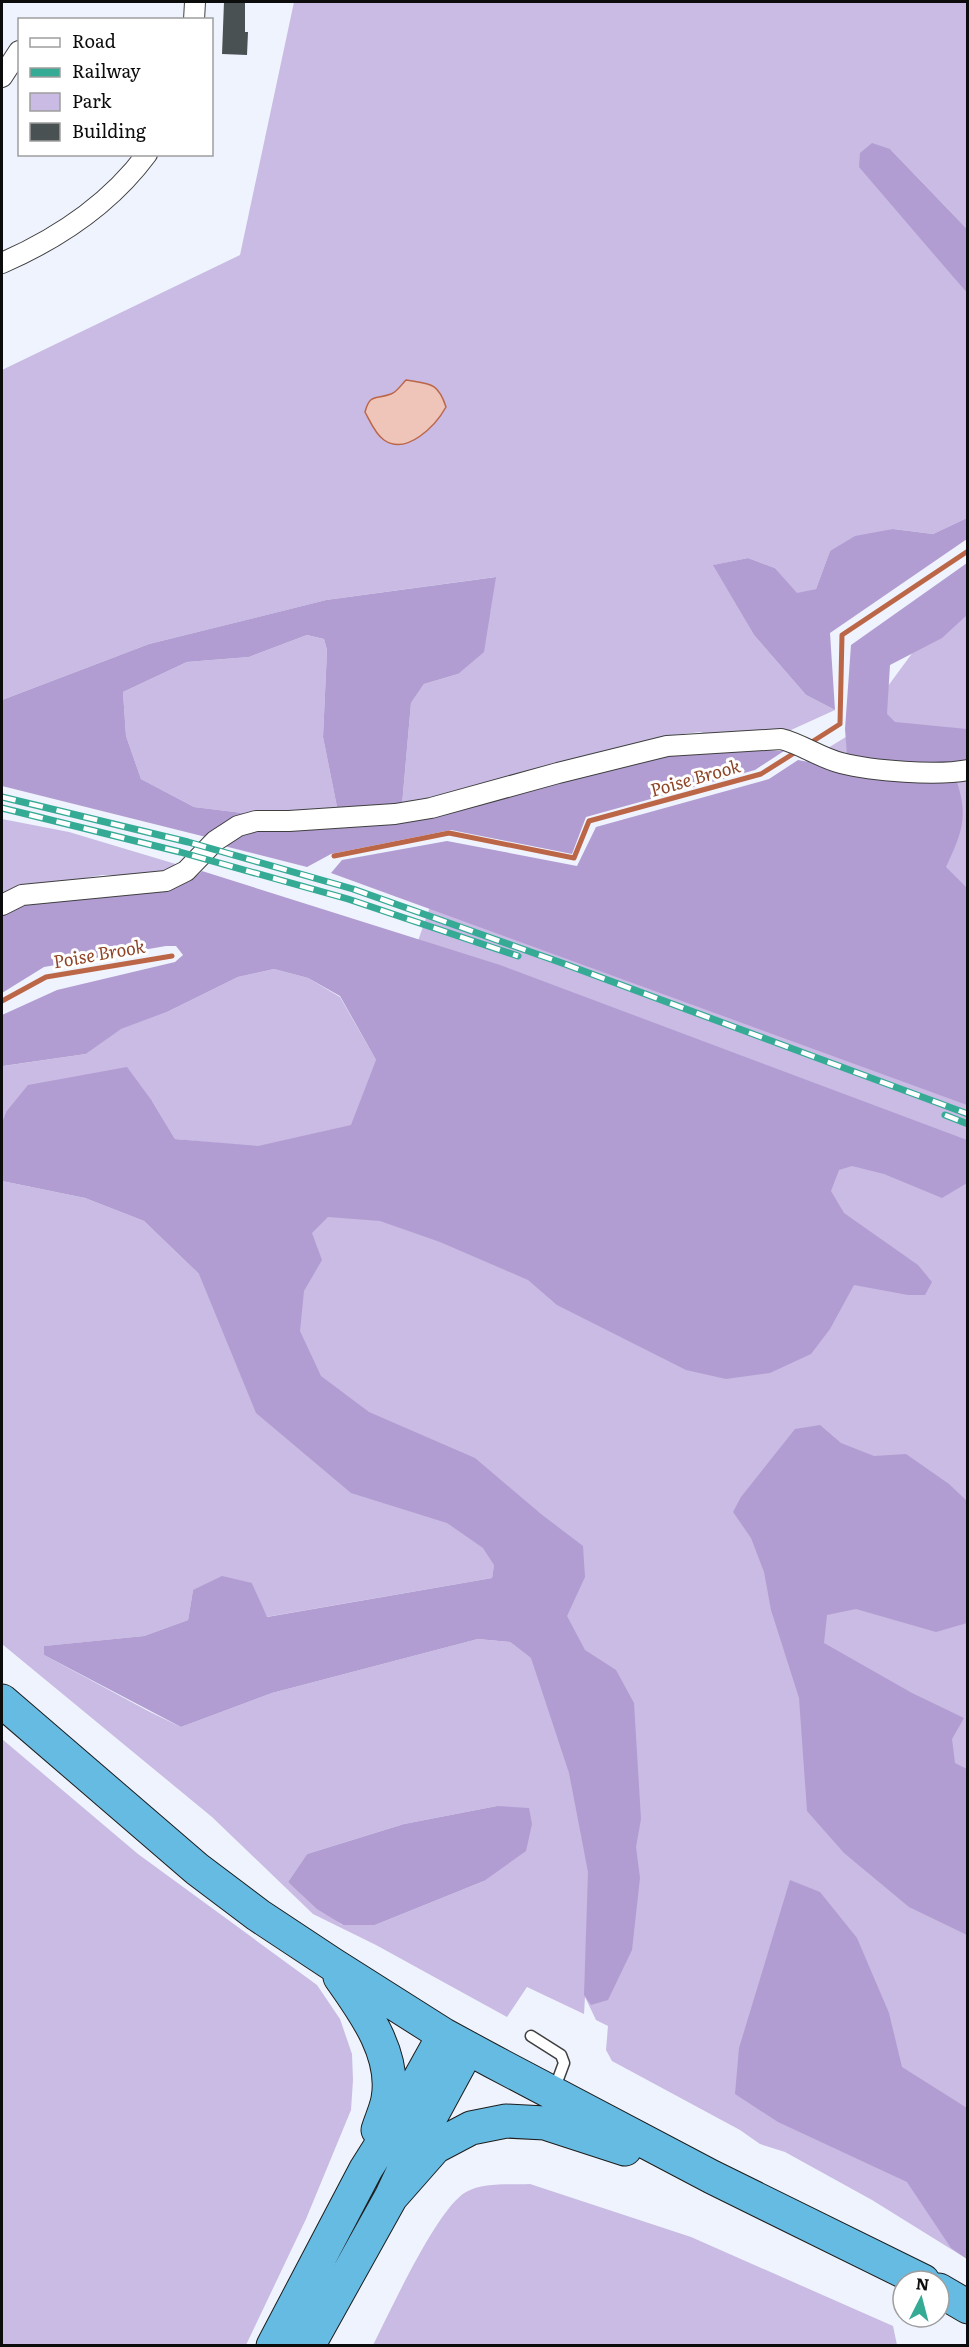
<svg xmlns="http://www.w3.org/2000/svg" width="969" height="2347" font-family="Literata,serif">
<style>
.green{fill:#c9bbe3;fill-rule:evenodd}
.forest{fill:#b29dd2}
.water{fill:#eec5b8;stroke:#bc6648;stroke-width:1.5}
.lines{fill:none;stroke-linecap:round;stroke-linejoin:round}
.stream{stroke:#bc6648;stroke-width:5}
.building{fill:#4a5153}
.lane-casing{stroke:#3f3f3f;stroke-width:13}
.street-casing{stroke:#3f3f3f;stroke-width:22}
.highway-casing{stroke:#1d1d1d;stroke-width:35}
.lane{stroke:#fff;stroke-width:10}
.street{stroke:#fff;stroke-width:20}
.highway{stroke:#66bbe2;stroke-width:33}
.rail-casing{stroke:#35ab95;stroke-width:7}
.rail{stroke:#fff;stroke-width:4.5;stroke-dasharray:14;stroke-linecap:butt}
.labels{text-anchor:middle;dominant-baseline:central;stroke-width:6;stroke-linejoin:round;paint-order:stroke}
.water-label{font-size:18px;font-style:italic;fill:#8e4425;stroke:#fff}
</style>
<rect width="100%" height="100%" fill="#eef3fd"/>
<path class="green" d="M294 2H967V229L890 149 932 251 967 293V518L933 534 893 529 830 551 816 589 797 594 775 568 748 558 714 565 754 635 806 695 835 710 791 730 714 736 700 732 664 736 655 742 402 805 411 703 424 684 458 674 490 613 495 577 326 600 149 644 2 700V370L240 255Z
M967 579V2259L872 2200 785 2152 760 2144 740 2130 612 2061 606 2050 608 2026 596 2020 585 1997 584 2014 527 1987 507 2017 376 1945 313 1914 212 1817 2 1644V1181L85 1198 144 1221 199 1274 258 1147 175 1139 152 1101 6 1112 2 1122V1057L4 1066 86 1054 120 1029 167 1012 238 977 274 969 308 978 340 997 376 1060 449 853 580 877 761 789 854 732ZM494 1566 530 1657 510 1642 478 1639 272 1693 181 1727 150 1712 44 1655 45 1646 144 1636 188 1620 193 1590 252 1583 266 1617 492 1578ZM497 1806 484 1881 375 1925H342L288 1882 307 1854 404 1824Z
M307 635 324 639 327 650 323 737 338 812 251 814 194 807 141 779 126 736 123 692 187 662 249 657Z
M2 819 69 832 179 865 167 876 102 875 52 884 2 898Z
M2 1739 138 1854 317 1985 340 2019 352 2054 353 2080 351 2110 306 2219 246 2345H2Z
M530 2184 691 2237 893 2326 897 2345H373C390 2312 437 2208 466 2192 484 2182 510 2185 530 2184Z"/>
<path class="forest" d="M872 143 890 149 967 229V293L859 167 860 153Z
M967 518V539L830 633 835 710 806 695 754 635 713 565 748 558 775 568 797 593 816 589 830 551 855 536 893 529 933 534Z
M967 563V615L942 638 890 665 887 714 895 722 967 729V763C931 770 883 760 847 755L845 729 851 645Z
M496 577 484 652 458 674 424 684 411 703 402 805 338 812 323 737 327 650 324 639 307 635 249 657 187 662 123 692 126 736 141 779 194 807 251 814 206 837 2 786V700L149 644 326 600Z
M728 749 784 751 755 770 586 817 572 854 451 830 331 854 307 867 224 846C240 830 258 828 279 827L669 755Z
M798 760 877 775 956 779C969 817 962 832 946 867L967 888V1105L331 873 342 860 447 841 577 866 596 827 769 779Z
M202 871 500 965 967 1140V1183L942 1198 884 1174 852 1166 839 1170 831 1191 844 1213 918 1265 932 1282 925 1295H908L854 1285 830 1329 811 1354 770 1373 726 1379 686 1370 557 1305 528 1280 440 1242 380 1221 328 1217 312 1233 322 1260 304 1291 300 1331 321 1376 369 1412 475 1458 541 1514 583 1546 585 1577 567 1616 585 1650 616 1670 634 1703 641 1819 636 1847 640 1878 632 1950 608 2000 591 2005 584 1995 588 1872 569 1773 531 1658 510 1642 478 1639 272 1693 181 1727 44 1655V1646L144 1636 188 1620 193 1590 222 1576 252 1583 267 1617 492 1578 494 1565 483 1548 447 1523 351 1493 256 1413 199 1274 144 1221 85 1198 2 1181V1122L6 1112 28 1085 127 1067 152 1101 175 1139 258 1146 351 1125 376 1060 340 996 308 978 274 969 238 977 167 1012 121 1029 86 1054 3 1066 2 1015 57 990 175 962 183 955 176 946H166L44 967 2 993V913C11 909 21 902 31 900 74 892 174 900 202 871Z
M820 1425 841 1443 874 1456 906 1454 949 1484 967 1501V1623L936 1632 856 1609 827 1615 824 1643 912 1693 964 1718 952 1739 955 1763 967 1769V1935L909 1907 844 1853 807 1811 799 1698 771 1610 764 1572 751 1538 733 1512 741 1497 795 1429Z
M497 1806 529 1808 532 1824 526 1851 484 1881 375 1925H343L317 1909 288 1882 307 1854 404 1824Z
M790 1880 820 1892 857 1938 889 2013 902 2067 967 2108V2259L951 2248 907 2182 778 2122 735 2094 739 2048Z"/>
<path class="water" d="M406 380C430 384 438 382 446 407 436 425 407 456 384 440 375 434 370 421 365 412 370 393 375 400 391 394 397 392 401 385 406 380Z"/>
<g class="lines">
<path class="stream" d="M807 745 840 724 842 635 968 551
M334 856 449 833 574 858 589 821 761 774 799 750
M2 1001 46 977 172 956"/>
</g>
<path class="building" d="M224 2H245V32H248L247 55 222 54Z"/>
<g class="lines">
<g class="lane-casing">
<path id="lane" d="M531 2036 561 2055 564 2063 554 2090"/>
</g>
<g class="street-casing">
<path id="street" d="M194 20 195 2
M2 77 19 51
M2 263C57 239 110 204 147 154
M2 905 22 895 166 881 186 871 215 841 238 826 256 821H289L395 814 431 808 558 773 667 746 781 739C802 744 820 758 841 763 872 771 937 776 968 770"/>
</g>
<g class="highway-casing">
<path id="highway" d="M2 1701 197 1869 258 1915 332 1964 444 2035 492 2061 712 2177 923 2281
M340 1977C364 2011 396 2054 388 2099 386 2110 381 2120 378 2130
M391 2197 435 2147 471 2128 506 2121 545 2123 625 2149
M939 2290 968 2307
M273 2346 366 2169 395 2123 444 2035
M308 2346 391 2197 416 2144 468 2048"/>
</g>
<use href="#lane" class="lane"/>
<use href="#street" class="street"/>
<use href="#highway" class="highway"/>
<g class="rail-casing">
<path id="rail" d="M2 797 188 842 353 889 562 963 968 1114
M2 808 180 852 348 899 518 956
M945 1115 968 1124"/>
</g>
<use href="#rail" class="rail"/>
</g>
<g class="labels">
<g class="water-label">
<text transform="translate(695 777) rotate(-16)">Poise Brook</text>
<text transform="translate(99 953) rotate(-10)">Poise Brook</text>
</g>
</g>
<rect width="969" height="2347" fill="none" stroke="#0c0c0c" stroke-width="6"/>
<rect x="18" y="18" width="195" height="138" fill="#ffffff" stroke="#9e9e9e" stroke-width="1.5"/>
<rect x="30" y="38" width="30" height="9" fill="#ffffff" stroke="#9e9e9e" stroke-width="1.5"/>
<text x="72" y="48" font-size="18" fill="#0c0c0c">Road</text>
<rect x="30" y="68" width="30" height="9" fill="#35ab95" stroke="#9e9e9e" stroke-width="1.5"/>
<text x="72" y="78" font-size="18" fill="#0c0c0c">Railway</text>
<rect x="30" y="93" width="30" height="18" fill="#c9bbe3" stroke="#9e9e9e" stroke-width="1.5"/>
<text x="72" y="108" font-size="18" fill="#0c0c0c">Park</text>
<rect x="30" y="123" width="30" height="18" fill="#4a5153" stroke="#9e9e9e" stroke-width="1.5"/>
<text x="72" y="138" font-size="18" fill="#0c0c0c">Building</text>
<g transform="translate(921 2299) rotate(6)"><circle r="28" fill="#ffffff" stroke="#9e9e9e" stroke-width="1.5"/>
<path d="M0-4.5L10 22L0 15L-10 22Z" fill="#35ab95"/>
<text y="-9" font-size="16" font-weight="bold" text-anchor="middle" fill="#0c0c0c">N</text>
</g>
</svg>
